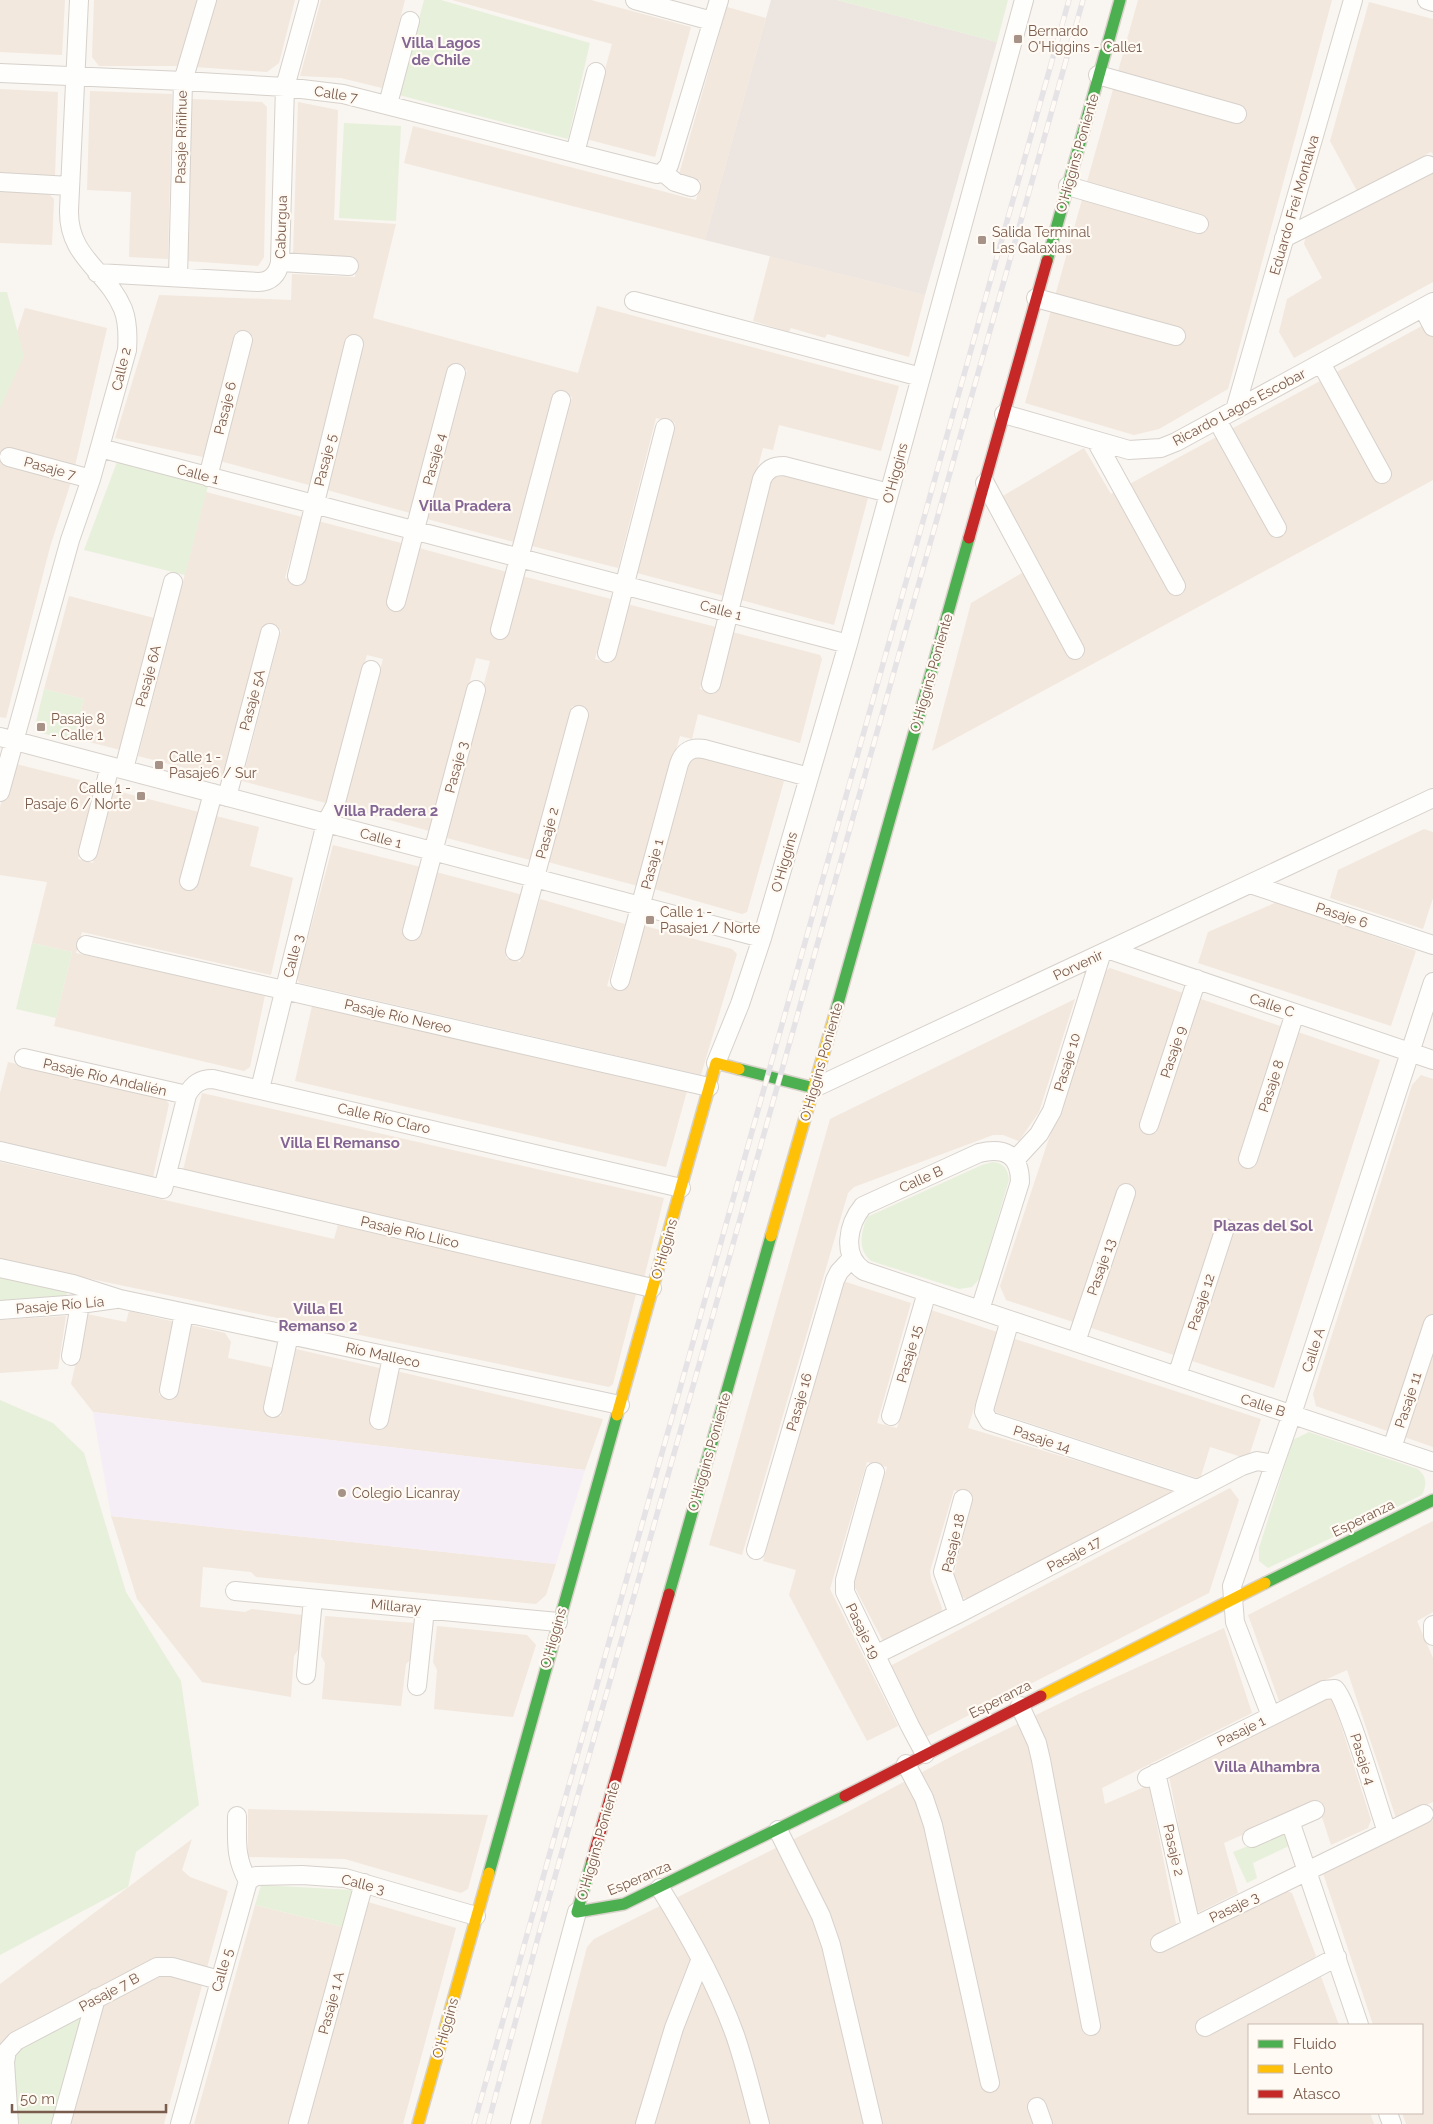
<svg xmlns="http://www.w3.org/2000/svg" width="1433" height="2124" font-family="Raleway,sans-serif">
<style>
.residential{fill:#f2e8de}
.industrial{fill:#ede5e0}
.education{fill:#f6eef6}
.green{fill:#e7f0db}
.lines{fill:none;stroke-linecap:round;stroke-linejoin:round}
.street-casing{stroke:#d7d1cb;stroke-width:20}
.fast-casing{stroke:#d9d2cb;stroke-width:14}
.slow-casing{stroke:#d9d2cb;stroke-width:14}
.jam-casing{stroke:#d9d2cb;stroke-width:14}
.street{stroke:#fefefd;stroke-width:18}
.fast{stroke:#4caf50;stroke-width:11}
.slow{stroke:#ffc107;stroke-width:11}
.jam{stroke:#c62828;stroke-width:11}
.rail-casing{stroke:#e6e3e7;stroke-width:5.5}
.rail{stroke:#fffaf3;stroke-width:4;stroke-dasharray:11;stroke-linecap:butt}
.poi-dot{fill:#a69286;stroke:#fffaf3;stroke-width:2}
.labels{text-anchor:middle;dominant-baseline:central;stroke-width:4.5;stroke-linejoin:round;paint-order:stroke}
.poi-label{font-size:14px;fill:#7a5c4d;stroke:#fffaf3;text-anchor:start}
.street-label{font-size:14px;fill:#7a5c4d;stroke:#fffaf3}
.neighbourhood-label{font-size:15px;font-weight:bold;fill:#846695;stroke:#fffaf3}
</style>
<rect width="100%" height="100%" fill="#f9f5f0"/>
<path class="residential" d="M0 0H65L62 55 0 52Z
M94 0H197L178 66H99L92 57Z
M214 0H295L279 63 267 72 195 67Z
M321 0H405L382 88 341 78 300 76Z
M452 0H591L691 27 655 157 586 139 612 44Z
M1138 0H1332L1228 389 1159 429 1134 435 1025 403Z
M1369 2 1433 19V154L1431 152 1357 191 1330 141Z
M727 7 766 18 705 240 404 163 413 126 696 200 701 181 679 174Z
M0 89 58 92 55 175 51 178 0 175Z
M90 91 172 94 168 259 129 257 131 192 87 190Z
M192 99 262 102 267 107 264 257 258 266 187 261Z
M298 102 338 110 334 220 396 224 373 318 578 373 597 306 899 386 881 451 779 425 773 450 763 448 724 596 637 573 675 423 656 418 618 568 532 546 572 397 554 392 514 542 427 519 467 370 449 366 410 513 327 490 364 343 347 338 309 485 220 461 253 336 236 332 203 457 115 438 159 295 291 300 292 274 355 277 357 259 293 254Z
M1433 170V282L1294 358 1279 332 1287 299 1322 278 1304 244 1306 235Z
M0 191 49 194 54 199 52 245 0 243Z
M770 256 925 295 909 357 827 334 825 338 791 328 789 332 753 321Z
M25 308 107 328 75 466 7 448 3 461 72 479 50 547 6 718 0 717V382Z
M1433 320V480L932 751 971 603 1037 564 1001 497 1084 448 1111 494Z
M785 470 869 494 834 625 741 600 771 479Z
M206 492 302 517 285 578 301 582 318 521 405 544 388 606 402 610 419 548 507 572 491 632 505 637 522 576 611 599 595 659 610 663 627 604 716 627 700 689 716 692 732 632 820 655 822 659 800 743 698 714 692 739 680 736 638 886 548 862 589 711 572 706 530 860 443 837 490 661 476 658 429 831 343 807 383 659 367 655 326 803 242 781 281 630 263 626 224 778 138 756Z
M69 596 154 618 120 750 74 738 84 699 44 689Z
M695 756 784 781 747 912 742 914 654 889 691 759Z
M12 763 96 784 78 859 93 863 113 790 199 812 181 886 196 889 216 816 259 827 250 866 293 878 271 975 82 932 76 953 265 995 250 1067 244 1071 54 1026 72 952 32 943 47 882 0 875V807Z
M1424 829 1433 832V898L1423 929 1330 898 1338 870Z
M333 845 421 867 403 933 418 938 436 872 523 895 506 958 520 962 540 899 625 924 607 986 622 990 641 925 732 949 737 954 701 1075 300 983 297 979Z
M1277 902 1416 951 1391 1026 1198 963 1208 932Z
M1110 968 1380 1060 1274 1388 1006 1300 1000 1286 1104 972Z
M1075 999 1039 1112 1019 1141 1003 1135H993L854 1187 848 1193 742 1555 709 1545 830 1119Z
M312 1006 687 1091 666 1167 295 1081Z
M8 1062 165 1099 169 1104 153 1177 0 1141V1093Z
M1421 1075 1433 1079V1447L1316 1406 1313 1394 1412 1085Z
M202 1093 664 1198 644 1278 183 1170Z
M0 1162 334 1239 338 1225 636 1294 613 1384 609 1387 0 1260Z
M843 1281 911 1303 877 1423 897 1428 931 1310 997 1332 968 1428 1177 1491 967 1599 961 1597 953 1580 954 1574 973 1497 954 1490 930 1571 931 1579 942 1608 941 1615 884 1643 854 1586V1580L887 1467 867 1462 830 1589 898 1726 867 1741 789 1595 796 1570 763 1561Z
M129 1311 175 1322 159 1395 173 1399 190 1325 225 1333 231 1342 228 1358 274 1368 264 1412 281 1416 296 1349 384 1369 372 1426 384 1428 396 1371 603 1419 585 1470 93 1412 71 1384 87 1314 126 1322Z
M66 1316 58 1369 0 1373V1320Z
M1012 1338 1261 1419 1248 1459 1210 1447 1200 1479 995 1412 991 1404Z
M1230 1488 1239 1500 1209 1593 926 1737 890 1666Z
M111 1516 556 1564 546 1595 536 1604 256 1577 251 1572 203 1567 200 1607 245 1612 252 1609 302 1615 300 1647 294 1656 291 1697 202 1682 137 1599Z
M1433 1521V1612L1417 1621 1433 1658V1802L1396 1818 1347 1670 1279 1701 1248 1615Z
M325 1616 415 1623 412 1658 406 1664 401 1706 322 1699 325 1663 321 1656Z
M437 1626 527 1635 536 1645 513 1717 434 1709 437 1670 433 1662Z
M1224 1628 1252 1713 1102 1788 1105 1804 1149 1785 1176 1924 1153 1936 1158 1951 1287 1891 1292 1893 1316 1956 1314 1958 1339 2025H1249V2113H1370L1374 2124H541L587 1947 594 1939 842 1815 958 1753 1081 1693Z
M1327 1695 1332 1697 1371 1820 1368 1828 1331 1845 1317 1802 1224 1843 1238 1893 1199 1912 1195 1910 1169 1776Z
M248 1809 488 1815 468 1889 461 1893 345 1859 248 1857Z
M1433 1820V2124H1406L1402 2113H1422V2025H1373L1323 1873Z
M192 1839 182 1870 190 1877 228 1891 164 2124H0V1984Z
M368 1902 456 1928 403 2124H305Z
M255 1905 343 1927 289 2124H194Z"/>
<path class="industrial" d="M771 0H837L997 42 925 295 705 240Z"/>
<path class="education" d="M93 1412 585 1470 556 1564 111 1516Z"/>
<path class="green" d="M424 0H441L590 43 568 139 399 95Z
M837 0H1008L997 42Z
M344 123 401 126 396 221 339 218Z
M0 292H7L24 356 0 408Z
M117 462 208 486 185 575 84 550Z
M44 689 84 699 73 741 38 732 35 726Z
M32 943 72 952 56 1018 16 1009Z
M993 1162C1004 1163 1008 1169 1009 1180L980 1278 972 1287 959 1289 871 1261C857 1249 861 1233 867 1217L982 1165Z
M0 1276 67 1290 66 1300 0 1303Z
M0 1400 53 1423 84 1453 126 1592 181 1681 199 1805 136 1852 128 1887 0 1955Z
M1309 1432 1418 1469C1427 1477 1427 1484 1422 1495L1268 1568 1259 1561V1548L1293 1440Z
M1286 1831 1291 1845 1253 1863 1257 1878 1247 1883 1233 1852Z
M261 1885 352 1890 343 1927 255 1905Z
M85 2008 54 2124H18L12 2052Z"/>
<g class="lines">
<g class="street-casing">
<path id="street" d="M635 0 712 21
M1427 0 1433 2
M0 73 183 81 285 87 343 94 657 174 663 172 669 165 719 0
M1098 75 1237 114
M388 104 410 21
M575 153 596 72
M663 172 675 182 691 187
M0 182 70 186
M1068 186 1199 224
M1284 238 1428 165
M280 262 349 266
M97 273 258 282C271 282 278 274 280 262L285 87 309 0
M178 277 183 81 207 0
M1036 298 1176 336
M634 301 921 377
M1423 308 1433 327
M1321 363 1382 474
M1235 410 1353 0
M1004 414 1129 450 1161 448 1176 442 1433 302
M1217 420 1277 528
M1096 441 1176 586
M100 448 848 644
M9 457 91 479
M208 477 243 340
M985 483 1075 650
M297 576 354 344
M396 602 456 373
M500 630 561 400
M607 653 665 428
M711 684 762 479C767 469 773 466 784 466L889 493
M0 737 762 938
M124 769 173 582
M0 792 70 540 91 479 127 350C128 336 128 322 123 309 107 270 68 258 69 210L79 0
M227 797 270 633
M88 852 110 766
M189 881 213 793
M1250 884 1433 945
M412 931 476 690
M86 945 709 1087
M1110 950 1433 1060
M515 951 579 715
M620 981 679 764C683 752 691 747 704 749L809 777
M24 1058 187 1095
M716 1063 740 1004 762 938 848 644 1024 0
M814 1088 1433 798
M260 1089 326 823 335 806 371 670
M1149 1125 1197 979
M0 1151 163 1189 187 1095C193 1084 200 1079 213 1079L681 1188
M1248 1159 1295 1013
M1015 1160 1039 1134 1052 1111 1101 955
M167 1175 652 1288
M0 1268 73 1284 120 1299 620 1405
M0 1310 80 1304 116 1299
M980 1310 1020 1182C1020 1154 1004 1147 979 1153L863 1206C848 1224 841 1256 864 1271L1433 1462
M1010 1320 985 1406 984 1412 989 1421 1197 1489
M1076 1342 1126 1193
M71 1356 80 1304
M1177 1376 1225 1228
M169 1390 184 1313
M273 1408 289 1335
M891 1416 927 1292
M379 1420 392 1357
M1392 1448 1433 1324
M875 1472 845 1580V1592L910 1726 925 1754
M756 1550 835 1280 839 1272 851 1259
M235 1591 558 1622
M958 1614 943 1572 963 1499
M1433 1625V1636
M875 1655 958 1614 1242 1466 1257 1461 1274 1464
M306 1675 313 1599
M417 1686 425 1609
M1020 1706 1037 1743 1041 1760 1091 2026
M1271 1716 1235 1622 1232 1586 1292 1414 1433 982
M906 1764 924 1798 933 1825 990 2083
M1156 1773 1191 1927
M1147 1778 1324 1690 1335 1689C1347 1698 1379 1810 1387 1832
M1290 1821 1359 2025
M778 1830 821 1916 831 1945 873 2124
M1252 1838 1315 1810
M248 1881 256 1876 302 1875 345 1878 476 1916
M660 1888C688 1933 717 1985 735 2035 745 2064 752 2094 760 2124
M1160 1943 1424 1814
M1205 2027 1337 1957
M1037 2107 1043 2124
M1388 2113 1392 2124
M9 2124 5 2062 7 2051 16 2041 157 1967H172L219 1980
M61 2124 96 1998
M180 2124 248 1881C235 1858 237 1842 237 1816
M298 2124 364 1883
M520 2124 577 1912
M645 2124 674 2028 700 1961"/>
</g>
<g class="fast-casing">
<path id="fast" d="M1047 261 1120 0
M835 1014 969 538
M739 1069 814 1088
M1265 1583 1433 1500
M669 1594 771 1236
M592 1861 577 1912 624 1904 845 1796
M489 1873 617 1415"/>
</g>
<g class="slow-casing">
<path id="slow" d="M771 1236 835 1014
M617 1415 716 1063 739 1069
M1041 1696 1265 1583
M418 2124 489 1873"/>
</g>
<g class="jam-casing">
<path id="jam" d="M969 538 1047 261
M845 1796 1041 1696
M592 1861 669 1594"/>
</g>
<use href="#street" class="street"/>
<use href="#fast" class="fast"/>
<use href="#slow" class="slow"/>
<use href="#jam" class="jam"/>
<g class="rail-casing">
<path id="rail" d="M474 2124 1069 0
M488 2124 540 1930 1083 0"/>
</g>
<use href="#rail" class="rail"/>
</g>
<g class="poi-dot">
<rect x="1013" y="34" width="10" height="10" rx="2.5"/>
<rect x="977" y="235" width="10" height="10" rx="2.5"/>
<rect x="36" y="722" width="10" height="10" rx="2.5"/>
<rect x="154" y="760" width="10" height="10" rx="2.5"/>
<rect x="136" y="791" width="10" height="10" rx="2.5"/>
<rect x="645" y="915" width="10" height="10" rx="2.5"/>
<circle cx="342" cy="1493" r="5"/>
</g>
<g class="labels">
<g class="poi-label">
<text x="1028" y="31">Bernardo<tspan x="1028" dy="16">O'Higgins - Calle1</tspan></text>
<text x="992" y="232">Salida Terminal<tspan x="992" dy="16">Las Galaxias</tspan></text>
<text x="51" y="719">Pasaje 8<tspan x="51" dy="16">- Calle 1</tspan></text>
<text x="169" y="757">Calle 1 -<tspan x="169" dy="16">Pasaje6 / Sur</tspan></text>
<text x="131" y="788" text-anchor="end">Calle 1 -<tspan x="131" dy="16">Pasaje 6 / Norte</tspan></text>
<text x="660" y="912">Calle 1 -<tspan x="660" dy="16">Pasaje1 / Norte</tspan></text>
<text x="352" y="1493">Colegio Licanray</text>
</g>
<g class="street-label">
<text transform="translate(336 94) rotate(9)">Calle 7</text>
<text transform="translate(181 137) rotate(-89)">Pasaje Riñihue</text>
<text transform="translate(1077 153) rotate(-74)">O'Higgins Poniente</text>
<text transform="translate(1294 205) rotate(-74)">Eduardo Frei Montalva</text>
<text transform="translate(281 227) rotate(-88)">Caburgua</text>
<text transform="translate(121 369) rotate(-77)">Calle 2</text>
<text transform="translate(1239 407) rotate(-28)">Ricardo Lagos Escobar</text>
<text transform="translate(225 408) rotate(-76)">Pasaje 6</text>
<text transform="translate(434 459) rotate(-75)">Pasaje 4</text>
<text transform="translate(325 460) rotate(-76)">Pasaje 5</text>
<text transform="translate(50 468) rotate(15)">Pasaje 7</text>
<text transform="translate(895 473) rotate(-75)">O'Higgins</text>
<text transform="translate(198 474) rotate(15)">Calle 1</text>
<text transform="translate(721 610) rotate(15)">Calle 1</text>
<text transform="translate(931 673) rotate(-74)">O'Higgins Poniente</text>
<text transform="translate(148 676) rotate(-75)">Pasaje 6A</text>
<text transform="translate(252 700) rotate(-75)">Pasaje 5A</text>
<text transform="translate(456 767) rotate(-75)">Pasaje 3</text>
<text transform="translate(547 833) rotate(-75)">Pasaje 2</text>
<text transform="translate(381 838) rotate(15)">Calle 1</text>
<text transform="translate(784 862) rotate(-74)">O'Higgins</text>
<text transform="translate(652 864) rotate(-75)">Pasaje 1</text>
<text transform="translate(1342 915) rotate(18)">Pasaje 6</text>
<text transform="translate(293 956) rotate(-76)">Calle 3</text>
<text transform="translate(1078 965) rotate(-25)">Porvenir</text>
<text transform="translate(1272 1005) rotate(19)">Calle C</text>
<text transform="translate(398 1016) rotate(13)">Pasaje Río Nereo</text>
<text transform="translate(1173 1052) rotate(-72)">Pasaje 9</text>
<text transform="translate(821 1062) rotate(-74)">O'Higgins Poniente</text>
<text transform="translate(1067 1062) rotate(-73)">Pasaje 10</text>
<text transform="translate(105 1077) rotate(13)">Pasaje Río Andalién</text>
<text transform="translate(1271 1086) rotate(-72)">Pasaje 8</text>
<text transform="translate(384 1118) rotate(13)">Calle Río Claro</text>
<text transform="translate(921 1179) rotate(-24)">Calle B</text>
<text transform="translate(410 1232) rotate(13)">Pasaje Río Llico</text>
<text transform="translate(664 1249) rotate(-74)">O'Higgins</text>
<text transform="translate(1101 1267) rotate(-71)">Pasaje 13</text>
<text transform="translate(1201 1302) rotate(-72)">Pasaje 12</text>
<text transform="translate(60 1305) rotate(-5)">Pasaje Río Lía</text>
<text transform="translate(1313 1350) rotate(-72)">Calle A</text>
<text transform="translate(909 1354) rotate(-74)">Pasaje 15</text>
<text transform="translate(383 1355) rotate(12)">Río Malleco</text>
<text transform="translate(1408 1400) rotate(-72)">Pasaje 11</text>
<text transform="translate(799 1402) rotate(-74)">Pasaje 16</text>
<text transform="translate(1263 1405) rotate(18)">Calle B</text>
<text transform="translate(1042 1439) rotate(18)">Pasaje 14</text>
<text transform="translate(709 1452) rotate(-74)">O'Higgins Poniente</text>
<text transform="translate(1363 1518) rotate(-26)">Esperanza</text>
<text transform="translate(953 1543) rotate(-77)">Pasaje 18</text>
<text transform="translate(1074 1554) rotate(-28)">Pasaje 17</text>
<text transform="translate(396 1606) rotate(5)">Millaray</text>
<text transform="translate(863 1631) rotate(64)">Pasaje 19</text>
<text transform="translate(553 1638) rotate(-74)">O'Higgins</text>
<text transform="translate(1000 1699) rotate(-27)">Esperanza</text>
<text transform="translate(1241 1731) rotate(-26)">Pasaje 1</text>
<text transform="translate(1363 1759) rotate(72)">Pasaje 4</text>
<text transform="translate(598 1841) rotate(-74)">O'Higgins Poniente</text>
<text transform="translate(1174 1850) rotate(77)">Pasaje 2</text>
<text transform="translate(639 1878) rotate(-23)">Esperanza</text>
<text transform="translate(363 1884) rotate(14)">Calle 3</text>
<text transform="translate(1234 1907) rotate(-26)">Pasaje 3</text>
<text transform="translate(222 1970) rotate(-74)">Calle 5</text>
<text transform="translate(109 1992) rotate(-28)">Pasaje 7 B</text>
<text transform="translate(331 2003) rotate(-75)">Pasaje 1 A</text>
<text transform="translate(445 2028) rotate(-74)">O'Higgins</text>
</g>
<g class="neighbourhood-label">
<text x="441" y="43">Villa Lagos<tspan x="441" dy="17">de Chile</tspan></text>
<text x="465" y="506">Villa Pradera</text>
<text x="386" y="811">Villa Pradera 2</text>
<text x="340" y="1143">Villa El Remanso</text>
<text x="1263" y="1226">Plazas del Sol</text>
<text x="318" y="1309">Villa El<tspan x="318" dy="17">Remanso 2</tspan></text>
<text x="1267" y="1767">Villa Alhambra</text>
</g>
</g>
<rect x="1248" y="2024" width="175" height="90" fill="#fffaf3" stroke="#cabbb1"/>
<rect x="1258" y="2040" width="25" height="8" fill="#4caf50" stroke="#cabbb1"/>
<text x="1293" y="2049" font-size="15" fill="#7a5c4d">Fluido</text>
<rect x="1258" y="2065" width="25" height="8" fill="#ffc107" stroke="#cabbb1"/>
<text x="1293" y="2074" font-size="15" fill="#7a5c4d">Lento</text>
<rect x="1258" y="2090" width="25" height="8" fill="#c62828" stroke="#cabbb1"/>
<text x="1293" y="2099" font-size="15" fill="#7a5c4d">Atasco</text>
<path d="M12 2104v8h154v-8" fill="none" stroke="#7a5c4d" stroke-width="2.5"/>
<text x="20" y="2104" font-size="15" fill="#7a5c4d" stroke="#fffaf3" stroke-width="4" paint-order="stroke">50 m</text>
</svg>
